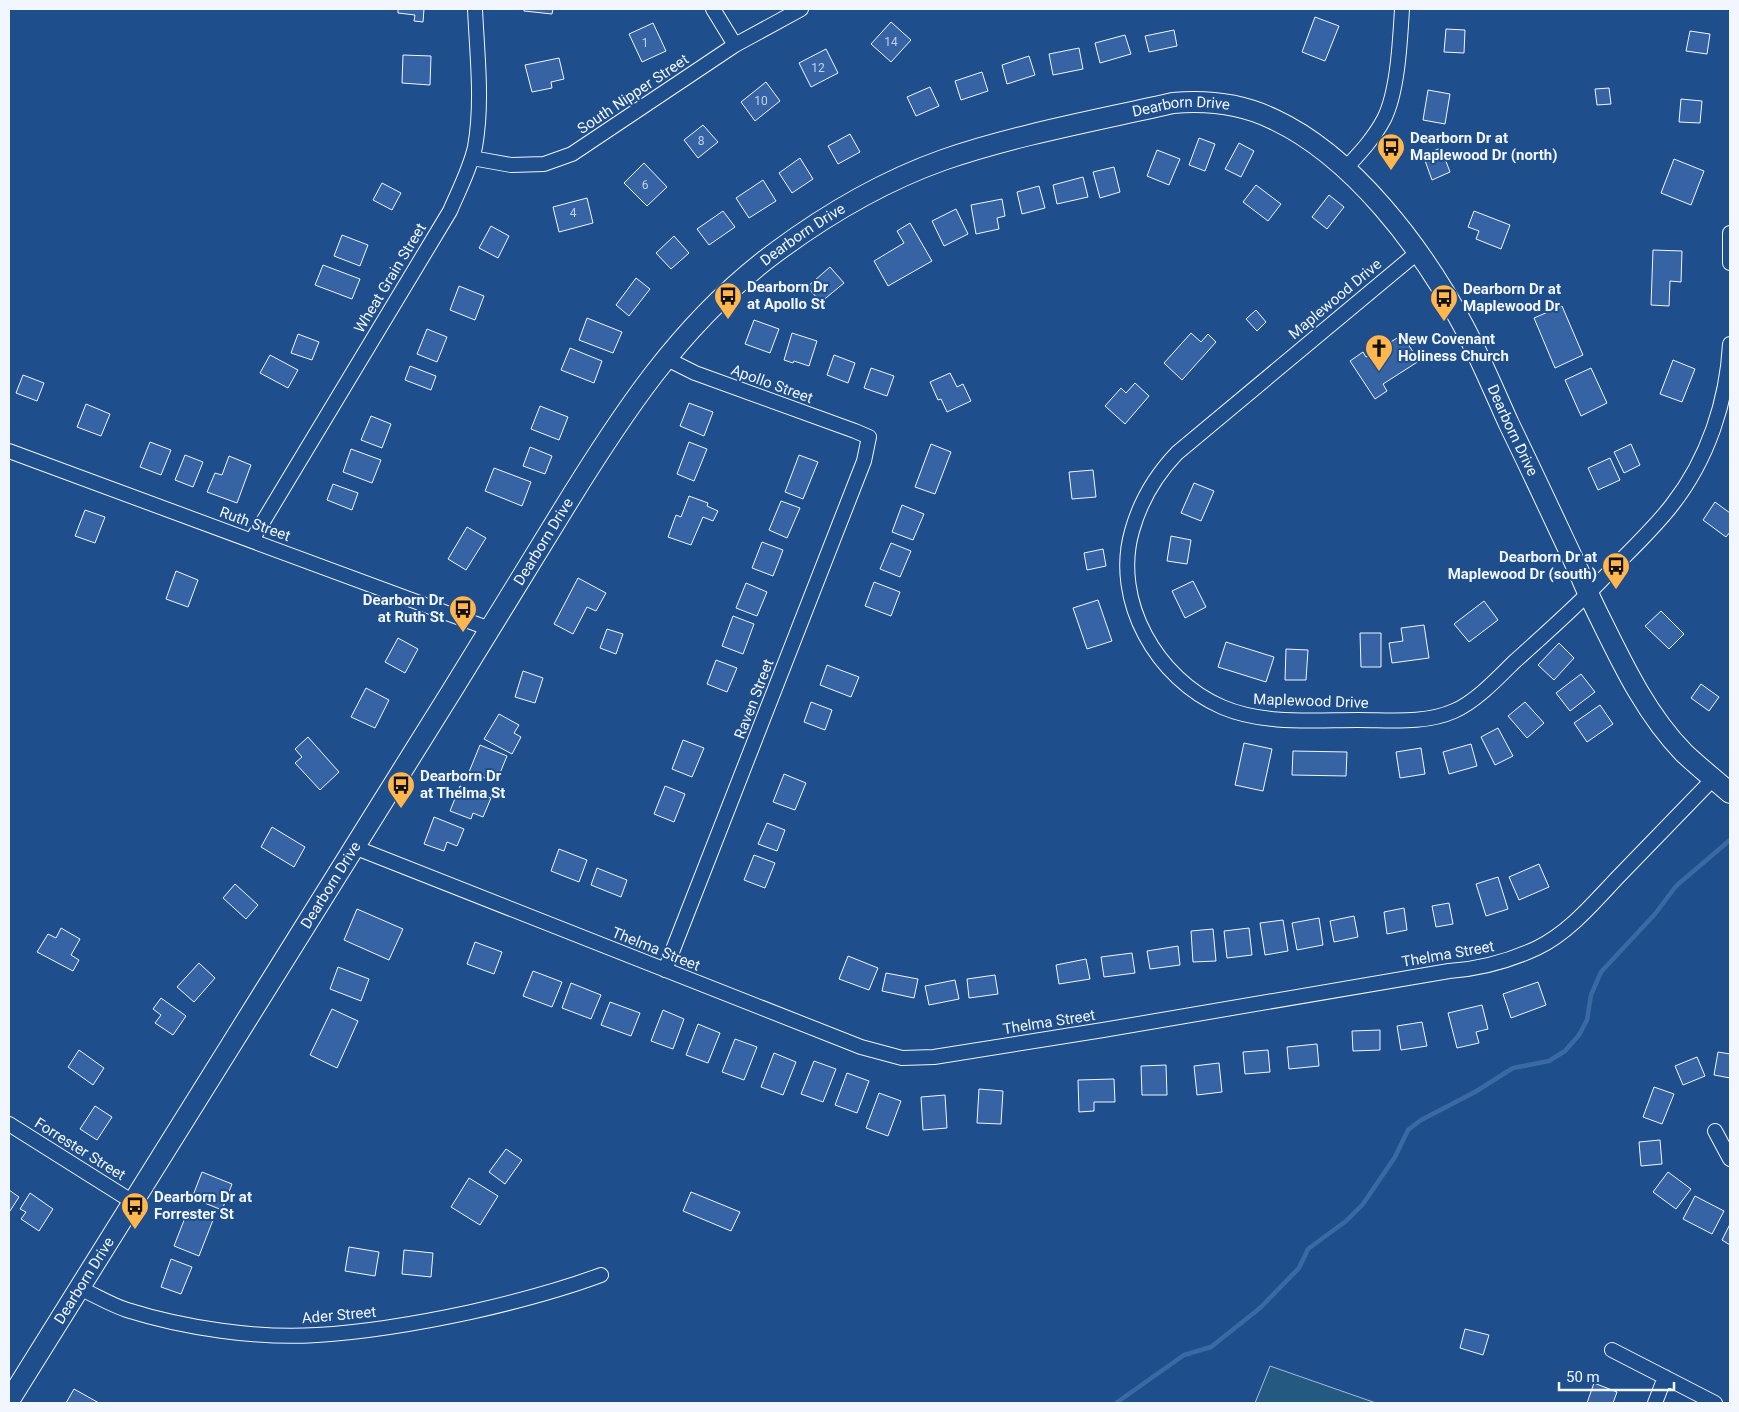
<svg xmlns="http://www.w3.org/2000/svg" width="1739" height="1412" font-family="Roboto,sans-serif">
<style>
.green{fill:#245a82;stroke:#a8bbd7}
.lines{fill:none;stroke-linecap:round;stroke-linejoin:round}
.stream{stroke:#3b69a3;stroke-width:4.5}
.building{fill:#3563a3;stroke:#f2f6ff}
.street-casing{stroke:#f2f6ff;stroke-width:16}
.secondary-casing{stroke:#f2f6ff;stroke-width:22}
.street{stroke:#1f4e8c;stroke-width:14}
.secondary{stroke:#1f4e8c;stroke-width:20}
.labels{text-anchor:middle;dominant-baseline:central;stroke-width:4;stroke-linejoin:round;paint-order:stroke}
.number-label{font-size:12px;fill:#c3d1e8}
.street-label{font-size:15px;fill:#f2f6ff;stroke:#1f4e8c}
.poi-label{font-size:15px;font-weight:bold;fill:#f2f6ff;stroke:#1f4e8c;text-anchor:start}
</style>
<rect width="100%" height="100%" fill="#1f4e8c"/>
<path class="green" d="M1270 1366 1376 1403H1255Z"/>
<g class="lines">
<path class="stream" d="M1116 1403 1184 1355 1211 1347 1260 1308 1299 1268 1308 1249 1346 1221 1363 1204 1395 1157 1408 1130 1421 1120 1475 1092 1513 1068 1549 1061 1565 1051 1579 1035 1587 1020 1591 995 1601 972 1655 914 1676 886 1730 840"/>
</g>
<path class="building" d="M398 9H424L423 22 414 21 415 15 398 13Z
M524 9H553L552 14 524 11Z
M1315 17 1339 26 1325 61 1302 52Z
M891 22 911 40 891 62 871 44Z
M653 23 666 51 642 62 629 34Z
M1446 29 1465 30 1464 53 1444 52Z
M1174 30 1177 46 1149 52 1145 36Z
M1690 31 1710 34 1707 54 1686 51Z
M1125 35 1131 54 1100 63 1095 43Z
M1079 48 1083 69 1053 75 1049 54Z
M826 49 838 73 811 87 799 63Z
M403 55 431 56 430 85 402 83Z
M1029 56 1035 75 1007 84 1002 65Z
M559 58 564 79 551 82 552 88 532 92 525 65Z
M982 72 988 91 961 100 955 81Z
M766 82 780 101 755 121 741 102Z
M930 87 939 106 916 116 907 97Z
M1609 88 1611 104 1597 105 1595 89Z
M1428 90 1450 94 1445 124 1423 120Z
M1681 99 1702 101 1700 123 1679 122Z
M703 125 718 142 698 158 684 140Z
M850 134 860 152 838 164 828 146Z
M1199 138 1215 144 1205 171 1189 165Z
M1239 143 1254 151 1241 177 1225 169Z
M1441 148 1450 172 1432 180 1423 155Z
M1157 150 1180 159 1169 185 1147 176Z
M800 158 813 179 792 193 779 173Z
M1674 159 1704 171 1691 205 1661 193Z
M644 163 667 187 647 206 624 183Z
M1114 167 1120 192 1100 198 1093 172Z
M1083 177 1088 197 1057 204 1053 185Z
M763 180 776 201 749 218 736 198Z
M382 183 401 193 392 210 373 200Z
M1256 185 1281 204 1268 221 1243 202Z
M1039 186 1045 208 1022 214 1017 192Z
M1329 195 1344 207 1327 229 1312 217Z
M587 198 593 223 559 232 553 207Z
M1002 199 1005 216 997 218 999 229 976 234 971 205Z
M956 209 968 234 944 246 932 221Z
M723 211 735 227 709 245 697 229Z
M1474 211 1510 225 1501 249 1476 239 1479 231 1468 227Z
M910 223 932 261 888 286 874 261 904 243 897 231Z
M491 226 509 236 498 258 479 248Z
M342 235 368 245 360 266 334 256Z
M674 236 689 253 671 269 656 253Z
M1653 250 1682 251 1681 282 1670 281 1669 306 1651 305Z
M323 265 360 279 352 299 315 285Z
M830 267 844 283 821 302 807 287Z
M636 278 650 289 629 316 616 305Z
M459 286 484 296 475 320 450 310Z
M1562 306 1583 355 1555 368 1534 318Z
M1256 310 1266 322 1257 331 1246 319Z
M587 318 622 332 613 353 579 340Z
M754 320 779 329 770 353 745 344Z
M427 329 447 337 437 362 417 354Z
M792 333 817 341 809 366 794 361 793 363 784 360Z
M1191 333 1201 342 1208 334 1216 342 1182 380 1164 363Z
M298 334 319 342 312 360 291 353Z
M1402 335 1419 361 1383 384 1387 391 1375 399 1350 361 1363 352 1366 357Z
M570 348 602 361 594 383 561 370Z
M270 355 298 370 288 388 260 373Z
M834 355 855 363 848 383 827 375Z
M1673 360 1695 369 1682 402 1660 394Z
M410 366 436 376 431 390 405 380Z
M871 368 894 376 887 396 864 388Z
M1591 368 1607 403 1581 416 1565 380Z
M950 373 957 387 963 384 971 401 947 412 941 399 938 400 930 382Z
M23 375 44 383 37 401 16 393Z
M1135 383 1149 396 1125 424 1105 406 1121 388 1126 393Z
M689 403 713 412 704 436 680 426Z
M86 404 110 414 101 436 77 427Z
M540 406 568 417 559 440 531 429Z
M371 416 391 424 382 448 361 440Z
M150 442 171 450 161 475 140 467Z
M689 442 707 449 694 481 677 474Z
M931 444 951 452 935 494 915 487Z
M1631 444 1640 465 1624 473 1614 452Z
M530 447 552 456 545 474 523 466Z
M351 449 381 460 372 483 343 472Z
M185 455 203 462 193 487 175 480Z
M799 455 818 462 803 499 785 492Z
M229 456 251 465 237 503 207 492 215 473 222 475Z
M1610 458 1620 480 1598 490 1588 468Z
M494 468 531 482 522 506 485 491Z
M1093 470 1096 497 1072 499 1069 472Z
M1194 483 1214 491 1201 521 1181 513Z
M333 484 358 493 352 510 327 500Z
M689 496 708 503 707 506 718 511 713 521 703 517 691 545 668 537 676 515 681 517Z
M781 501 800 508 787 538 769 530Z
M1715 502 1730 513V532L1726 537 1703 520Z
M902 505 924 514 913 540 892 532Z
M85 510 105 517 95 543 75 536Z
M467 527 486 538 466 570 448 559Z
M1171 536 1191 540 1187 564 1167 561Z
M762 542 783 550 773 576 752 568Z
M891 543 911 551 900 577 880 569Z
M1103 549 1106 566 1087 570 1084 553Z
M176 571 198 580 188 607 166 599Z
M578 578 606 593 596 611 587 607 573 634 554 624Z
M1193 581 1206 607 1185 618 1172 591Z
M874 582 900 592 891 616 865 606Z
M746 583 767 592 757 616 736 608Z
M1098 600 1112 641 1087 649 1073 608Z
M1484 601 1498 620 1469 642 1454 624Z
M1661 611 1684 634 1669 649 1645 626Z
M733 616 754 624 743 654 722 646Z
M1424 625 1429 658 1392 663 1389 643 1403 641 1401 628Z
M607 629 623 634 616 654 600 648Z
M1360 633H1381V667H1361Z
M398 638 418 649 405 673 385 662Z
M1226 642 1274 657 1266 682 1218 667Z
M1559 643 1574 658 1554 680 1538 665Z
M1286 649 1308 650 1306 680H1285Z
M716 660 737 668 727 692 707 684Z
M827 665 859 677 851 697 820 685Z
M523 671 543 678 535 703 515 697Z
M1581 674 1595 692 1570 711 1556 693Z
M1701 684 1719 697 1709 711 1691 698Z
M366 688 389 700 375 728 351 717Z
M811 702 832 710 825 730 804 722Z
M1525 702 1544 723 1527 738 1508 716Z
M1600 705 1613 724 1587 742 1574 723Z
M499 714 519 725 514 733 521 737 512 754 484 739Z
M1498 728 1513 756 1495 765 1481 737Z
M308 737 339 772 320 790 295 763 302 757 295 749Z
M683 740 704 748 692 777 672 769Z
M1244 743 1272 749 1263 791 1235 785Z
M1471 744 1477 766 1449 774 1443 752Z
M480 745 507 756 500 773 489 769 485 778 469 772Z
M1421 748 1425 774 1400 778 1396 752Z
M1293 751 1347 752 1346 776 1292 775Z
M784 774 806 783 795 810 773 802Z
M460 786 491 798 483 817 473 813 471 819 450 811Z
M665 786 685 794 674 822 654 814Z
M434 817 464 829 457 846 447 842 444 851 424 844Z
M767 823 785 830 777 851 758 844Z
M272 827 305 847 294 867 261 847Z
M559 849 587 860 579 882 551 871Z
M754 855 775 863 765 888 744 880Z
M1539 864 1549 887 1519 900 1509 877Z
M597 868 627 880 621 897 591 885Z
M1498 877 1508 909 1486 916 1476 884Z
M235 884 258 905 246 919 223 898Z
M1449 903 1453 924 1436 927 1432 906Z
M1404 908 1407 930 1387 934 1384 912Z
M357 909 403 929 389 960 344 940Z
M1354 916 1358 937 1334 942 1330 921Z
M1319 918 1323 945 1297 950 1292 923Z
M1283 920 1288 951 1265 955 1260 923Z
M61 928 80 939 71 955 79 960 73 971 37 952 48 934 56 938Z
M1249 928 1252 955 1227 958 1224 931Z
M1213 929 1216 961 1193 962 1191 931Z
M475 942 502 952 494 974 467 964Z
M1178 946 1180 965 1150 969 1147 951Z
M1132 953 1135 973 1104 977 1101 957Z
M848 956 878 968 869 990 839 979Z
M1086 959 1090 979 1059 984 1056 965Z
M199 963 215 978 194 1002 177 987Z
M338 967 369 979 361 1001 330 989Z
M533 971 562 982 552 1007 523 996Z
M886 973 918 979 914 998 882 991Z
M995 975 998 994 969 998 967 979Z
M955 980 959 999 929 1005 925 986Z
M1538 982 1546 1005 1511 1018 1503 994Z
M571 983 601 995 591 1019 562 1008Z
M161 998 186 1016 173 1035 155 1023 161 1015 153 1009Z
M610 1002 640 1013 631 1036 601 1025Z
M1482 1005 1488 1029 1476 1032 1479 1043 1457 1048 1448 1013Z
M332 1009 358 1021 337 1068 310 1055Z
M663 1010 684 1019 673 1049 651 1041Z
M1422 1022 1427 1046 1401 1050 1397 1026Z
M698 1024 720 1033 708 1063 686 1055Z
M1380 1030V1050L1353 1051 1352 1031Z
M735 1039 757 1047 744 1080 722 1072Z
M1317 1044 1319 1066 1289 1069 1287 1047Z
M79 1050 104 1068 93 1085 68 1067Z
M1268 1050 1270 1072 1245 1074 1243 1052Z
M1718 1052 1730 1054V1078L1714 1075Z
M774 1053 796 1062 783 1095 761 1087Z
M1697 1057 1705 1076 1683 1085 1675 1066Z
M814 1061 836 1069 823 1102 801 1094Z
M1219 1063 1222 1092 1197 1095 1194 1066Z
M1166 1065 1167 1095H1142L1141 1066Z
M847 1073 869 1081 857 1113 835 1105Z
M1114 1079 1115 1102H1094V1111L1079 1112 1078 1080Z
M1654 1087 1674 1094 1662 1124 1643 1117Z
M979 1089 1003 1091 1001 1124 977 1123Z
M879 1093 901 1101 888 1136 866 1128Z
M945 1095 947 1128 923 1130 921 1097Z
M95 1106 112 1117 97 1140 80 1129Z
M1660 1140 1662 1164 1641 1166 1639 1142Z
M506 1149 522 1160 505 1184 489 1172Z
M202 1172 232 1184 222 1210 192 1198Z
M1668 1172 1691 1189 1676 1209 1653 1192Z
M469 1178 498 1196 480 1225 451 1207Z
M9 1190 19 1197 10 1211 9 1210Z
M691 1192 740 1212 731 1231 683 1211Z
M30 1193 53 1209 39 1231 21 1219 26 1212 20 1209Z
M1695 1196 1724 1211 1712 1234 1683 1219Z
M188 1210 213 1220 199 1256 174 1246Z
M1730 1224V1245L1722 1240Z
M349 1247 379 1252 375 1276 345 1271Z
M404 1250 433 1253 431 1277 402 1274Z
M171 1259 192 1267 181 1294 161 1287Z
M1465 1329 1489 1335 1483 1355 1460 1348Z
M1594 1383 1617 1392 1613 1403H1587Z
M74 1389 99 1403H66Z"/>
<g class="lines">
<g class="street-casing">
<path id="street" d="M713 9 735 45
M472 158 511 165 544 164 572 154 735 45 801 9
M1346 168C1360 153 1374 138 1384 119 1398 91 1400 41 1402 9
M1730 233V263
M1418 252 1177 453C1156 475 1140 502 1132 531 1112 601 1157 679 1222 707 1264 725 1314 720 1358 720 1390 720 1425 724 1454 711 1475 702 1497 679 1513 663 1547 632 1582 602 1613 568 1633 548 1655 527 1672 505 1708 459 1727 401 1730 344
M665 358 695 373 855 431 869 437 864 461 665 970
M9 451 490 629
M252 540 450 211C459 190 470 169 475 147 483 102 477 54 475 9
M354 847 861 1047 902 1058 934 1057 1103 1030 1449 971C1479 969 1509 961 1537 948 1570 932 1595 901 1620 875 1651 843 1682 811 1713 779
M9 1124 133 1202
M1715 1131 1730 1159
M79 1288C95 1295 111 1305 127 1310 184 1328 258 1339 317 1335 369 1332 420 1323 471 1312 515 1302 558 1291 601 1275
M1612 1350 1715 1403
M1655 1403 1665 1377"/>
</g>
<g class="secondary-casing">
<g id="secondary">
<path id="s1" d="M9 1401C157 1164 305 926 453 689 488 632 523 575 558 518 619 418 680 323 776 252 826 215 884 181 943 160 1015 135 1098 120 1173 103 1207 100 1242 104 1273 119 1353 156 1422 248 1463 325 1480 357 1494 391 1509 424 1533 473 1556 523 1579 572 1586 590 1594 606 1603 624 1625 669 1648 716 1684 753 1699 767 1715 780 1730 793"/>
</g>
</g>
<use href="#street" class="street"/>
<use href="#secondary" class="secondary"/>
</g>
<defs>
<g id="bus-pin" transform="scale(1.4375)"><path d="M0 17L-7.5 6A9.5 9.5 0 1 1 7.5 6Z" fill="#ffb74d" stroke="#1f4e8c"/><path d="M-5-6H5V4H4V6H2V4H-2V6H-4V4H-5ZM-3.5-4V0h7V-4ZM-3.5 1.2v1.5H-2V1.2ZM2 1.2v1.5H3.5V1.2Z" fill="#111"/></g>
<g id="church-pin" transform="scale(1.4375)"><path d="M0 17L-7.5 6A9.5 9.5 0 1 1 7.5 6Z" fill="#ffb74d" stroke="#1f4e8c"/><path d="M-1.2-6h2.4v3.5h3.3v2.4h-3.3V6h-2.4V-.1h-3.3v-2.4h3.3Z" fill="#111"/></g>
</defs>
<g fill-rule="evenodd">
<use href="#bus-pin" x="1391" y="147"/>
<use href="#bus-pin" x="728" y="296"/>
<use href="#bus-pin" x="1444" y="298"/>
<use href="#church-pin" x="1379" y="348"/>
<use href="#bus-pin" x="1616" y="566"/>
<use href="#bus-pin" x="463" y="609"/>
<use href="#bus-pin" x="401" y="785"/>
<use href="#bus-pin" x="135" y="1206"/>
</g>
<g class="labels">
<g class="number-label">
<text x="891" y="42">14</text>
<text x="645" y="43">1</text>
<text x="818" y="68">12</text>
<text x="761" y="101">10</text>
<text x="701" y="141">8</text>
<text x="645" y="185">6</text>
<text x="573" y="213">4</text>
</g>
<g class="street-label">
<text transform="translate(633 94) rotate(-34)">South Nipper Street</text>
<text stroke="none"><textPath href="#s1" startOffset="1822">Dearborn Drive</textPath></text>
<text stroke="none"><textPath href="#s1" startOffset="1418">Dearborn Drive</textPath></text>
<text transform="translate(390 278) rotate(-59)">Wheat Grain Street</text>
<text transform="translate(1335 299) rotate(-40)">Maplewood Drive</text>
<text transform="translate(772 384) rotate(20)">Apollo Street</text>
<text stroke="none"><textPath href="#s1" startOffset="2318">Dearborn Drive</textPath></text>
<text transform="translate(255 524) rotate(20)">Ruth Street</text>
<text stroke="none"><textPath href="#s1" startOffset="1012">Dearborn Drive</textPath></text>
<text transform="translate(754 699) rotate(-69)">Raven Street</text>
<text transform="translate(1311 701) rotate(2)">Maplewood Drive</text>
<text stroke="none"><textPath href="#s1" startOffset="608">Dearborn Drive</textPath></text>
<text transform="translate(656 949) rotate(22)">Thelma Street</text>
<text transform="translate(1448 954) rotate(-10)">Thelma Street</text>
<text transform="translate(1049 1022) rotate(-9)">Thelma Street</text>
<text transform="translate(80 1149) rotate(32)">Forrester Street</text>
<text stroke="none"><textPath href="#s1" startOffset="142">Dearborn Drive</textPath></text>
<text transform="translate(339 1315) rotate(-5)">Ader Street</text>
</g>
<g class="poi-label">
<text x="1410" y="138">Dearborn Dr at<tspan x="1410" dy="17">Maplewood Dr (north)</tspan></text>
<text x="747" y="287">Dearborn Dr<tspan x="747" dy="17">at Apollo St</tspan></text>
<text x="1463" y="289">Dearborn Dr at<tspan x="1463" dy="17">Maplewood Dr</tspan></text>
<text x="1398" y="339">New Covenant<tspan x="1398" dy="17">Holiness Church</tspan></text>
<text x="1597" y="557" text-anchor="end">Dearborn Dr at<tspan x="1597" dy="17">Maplewood Dr (south)</tspan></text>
<text x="444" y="600" text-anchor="end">Dearborn Dr<tspan x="444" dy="17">at Ruth St</tspan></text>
<text x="420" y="776">Dearborn Dr<tspan x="420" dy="17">at Thelma St</tspan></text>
<text x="154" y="1197">Dearborn Dr at<tspan x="154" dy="17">Forrester St</tspan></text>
</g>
</g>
<rect width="1739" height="1412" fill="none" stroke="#f2f6ff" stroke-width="20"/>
<path d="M1559 1382v8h115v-8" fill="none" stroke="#f2f6ff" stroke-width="2.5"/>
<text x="1566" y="1382" font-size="15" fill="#f2f6ff" stroke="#1f4e8c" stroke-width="4" paint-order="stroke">50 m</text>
</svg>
